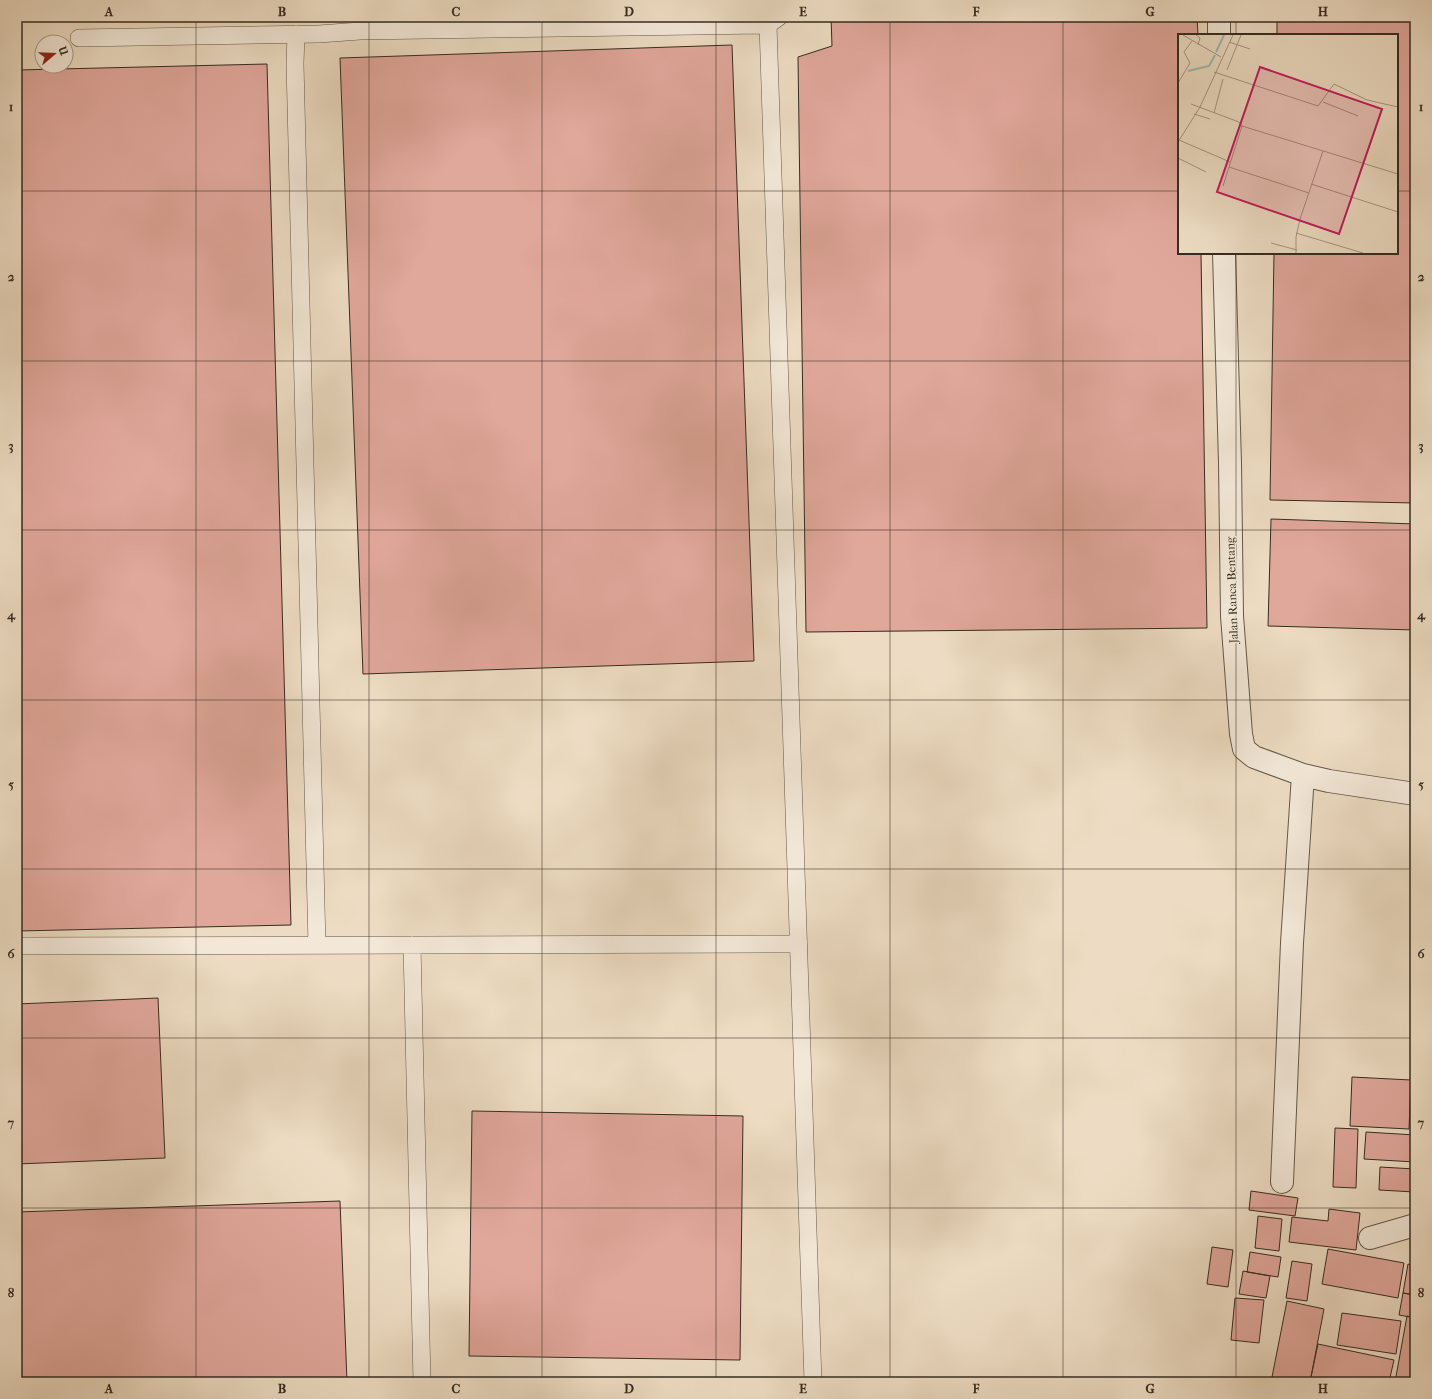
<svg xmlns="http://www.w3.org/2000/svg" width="1432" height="1399" font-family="'IM FELL French Canon',serif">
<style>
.building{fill:#e0a79b;stroke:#362c21}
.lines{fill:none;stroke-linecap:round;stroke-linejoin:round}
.lane-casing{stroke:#64584a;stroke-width:18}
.street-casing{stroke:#64584a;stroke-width:24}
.lane{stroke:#f3e8d8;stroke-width:17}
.street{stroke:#f3e8d8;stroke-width:22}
.grid{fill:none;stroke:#362c21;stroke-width:1;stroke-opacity:0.55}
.labels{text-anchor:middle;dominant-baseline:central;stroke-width:3;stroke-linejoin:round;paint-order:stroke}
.street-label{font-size:12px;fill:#362c21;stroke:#f3e8d8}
.inset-river{fill:none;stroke:#99bbb5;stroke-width:2}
.inset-road{fill:none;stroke:#a49682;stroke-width:1}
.view{fill:#c2185b;fill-opacity:0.15;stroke:#c2185b;stroke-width:2}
.inset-edge{fill:none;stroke:#362c21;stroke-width:2}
.neatline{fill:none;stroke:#362c21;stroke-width:1.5}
.grid-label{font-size:13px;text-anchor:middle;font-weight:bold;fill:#362c21}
</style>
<rect width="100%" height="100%" fill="#eddcc3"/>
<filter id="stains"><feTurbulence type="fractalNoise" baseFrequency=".005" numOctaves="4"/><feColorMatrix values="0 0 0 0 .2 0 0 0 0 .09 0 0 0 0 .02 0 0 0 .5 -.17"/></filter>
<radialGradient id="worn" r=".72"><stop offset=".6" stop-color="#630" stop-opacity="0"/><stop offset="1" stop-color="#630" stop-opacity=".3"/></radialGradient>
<path class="building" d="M831 17H1197L1198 35H1179V253H1201L1207 628 806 632 798 57 832 46Z
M1277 17H1415V503L1270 500 1274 253H1397V35H1277Z
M732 45 754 661 363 674 340 58Z
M267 64 291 925 17 931V70Z
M1271 519 1415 524V630L1268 626Z
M158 998 165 1158 17 1164V1004Z
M1352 1077 1411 1080 1409 1129 1350 1126Z
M472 1111 743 1116 740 1360 469 1356Z
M1335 1128 1358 1129 1356 1188 1333 1187Z
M1366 1132 1415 1135V1162L1364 1159Z
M1380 1167 1415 1169V1192L1379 1190Z
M1251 1191 1298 1198 1295 1216 1249 1210Z
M340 1201 347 1382H17V1212Z
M1329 1209 1360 1213 1356 1250 1289 1242 1292 1217 1328 1221Z
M1258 1216 1282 1219 1279 1251 1255 1248Z
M1212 1247 1233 1250 1228 1287 1207 1284Z
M1328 1249 1404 1263 1398 1298 1322 1284Z
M1250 1252 1281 1257 1278 1277 1247 1272Z
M1292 1261 1312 1264 1307 1301 1286 1298Z
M1408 1264 1415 1266V1295L1403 1293Z
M1243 1271 1270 1276 1266 1298 1239 1294Z
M1403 1293 1415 1295V1318L1399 1315Z
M1235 1298 1264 1300 1259 1343 1231 1340Z
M1287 1301 1324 1309 1310 1382H1295L1272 1377Z
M1342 1313 1401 1321 1396 1354 1337 1345Z
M1407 1316 1415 1318V1382H1395Z
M1318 1344 1394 1360 1389 1382H1310Z"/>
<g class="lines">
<g class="lane-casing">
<path id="lane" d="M768 25 813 1382
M296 34 295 64 317 945
M79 38 319 34 360 31 768 25 779 17
M412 945 422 1382
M17 946 799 944"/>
</g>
<g class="street-casing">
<path id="street" d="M1219 17V35
M1224 253 1230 463 1232 616 1241 734 1244 749 1254 757 1303 775 1329 781 1415 794
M1282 1182 1292 943 1303 775
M1370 1238 1415 1225"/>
</g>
<use href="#lane" class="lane"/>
<use href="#street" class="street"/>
</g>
<path class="grid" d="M196 17V1382M369 17V1382M542 17V1382M716 17V1382M890 17V1382M1063 17V1382M1236 17V35M17 191H1179M1397 191H1415M1236 253V1382M17 361H1415M17 530H1415M17 700H1415M17 869H1415M17 1038H1415M17 1208H1415"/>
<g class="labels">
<g class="street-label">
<text transform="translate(1232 590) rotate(-92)">Jalan Ranca Bentang</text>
</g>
</g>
<g transform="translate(1178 34)">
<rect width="220" height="220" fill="#eddcc3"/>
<path class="inset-river" d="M38 18 46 1M10 37 31 32 37 21"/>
<path class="inset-road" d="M5 1 43 23M18 1 22 4 20 11M51 8 72 15M49 36 63 1M36 38 140 72 156 50 189 66 220 73M0 49 12 29 6 18 14 7M145 68 180 82M13 70 61 88 64 92 220 140M36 79 45 45M16 80 32 85M1 106 52 128M0 108 22 73 55 1M0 124 28 138M51 133 131 159M133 150 220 178M45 152 64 92M118 199 185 219M93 209 119 216M118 219V203L122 185 145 117"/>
<path class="view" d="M82 33 204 75 161 200 39 158Z"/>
<rect width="220" height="220" class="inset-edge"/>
</g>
<rect width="1432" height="1399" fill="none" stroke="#eddcc3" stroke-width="44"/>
<g transform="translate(54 54) rotate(71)"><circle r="19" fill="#f3e8d8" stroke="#a79d8f"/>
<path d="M0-3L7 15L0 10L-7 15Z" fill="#8f2418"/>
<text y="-6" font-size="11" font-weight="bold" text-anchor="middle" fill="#362c21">U</text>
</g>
<rect x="22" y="22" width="1388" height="1355" class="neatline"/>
<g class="grid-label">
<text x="109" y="16">A</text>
<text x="282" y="16">B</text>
<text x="456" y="16">C</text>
<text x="629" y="16">D</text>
<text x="803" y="16">E</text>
<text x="976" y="16">F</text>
<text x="1150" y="16">G</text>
<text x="1323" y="16">H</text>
<text x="11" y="111">1</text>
<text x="1421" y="111">1</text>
<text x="11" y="281">2</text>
<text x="1421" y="281">2</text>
<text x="11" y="450">3</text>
<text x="1421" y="450">3</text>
<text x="11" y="619">4</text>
<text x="1421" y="619">4</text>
<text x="11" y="789">5</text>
<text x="1421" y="789">5</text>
<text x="11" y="958">6</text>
<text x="1421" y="958">6</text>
<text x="11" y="1127">7</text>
<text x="1421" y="1127">7</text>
<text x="11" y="1297">8</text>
<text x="1421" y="1297">8</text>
<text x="109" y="1393">A</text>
<text x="282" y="1393">B</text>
<text x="456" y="1393">C</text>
<text x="629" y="1393">D</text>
<text x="803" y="1393">E</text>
<text x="976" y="1393">F</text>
<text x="1150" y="1393">G</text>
<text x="1323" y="1393">H</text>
</g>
<rect width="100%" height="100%" filter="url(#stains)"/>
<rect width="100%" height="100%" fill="url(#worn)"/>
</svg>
